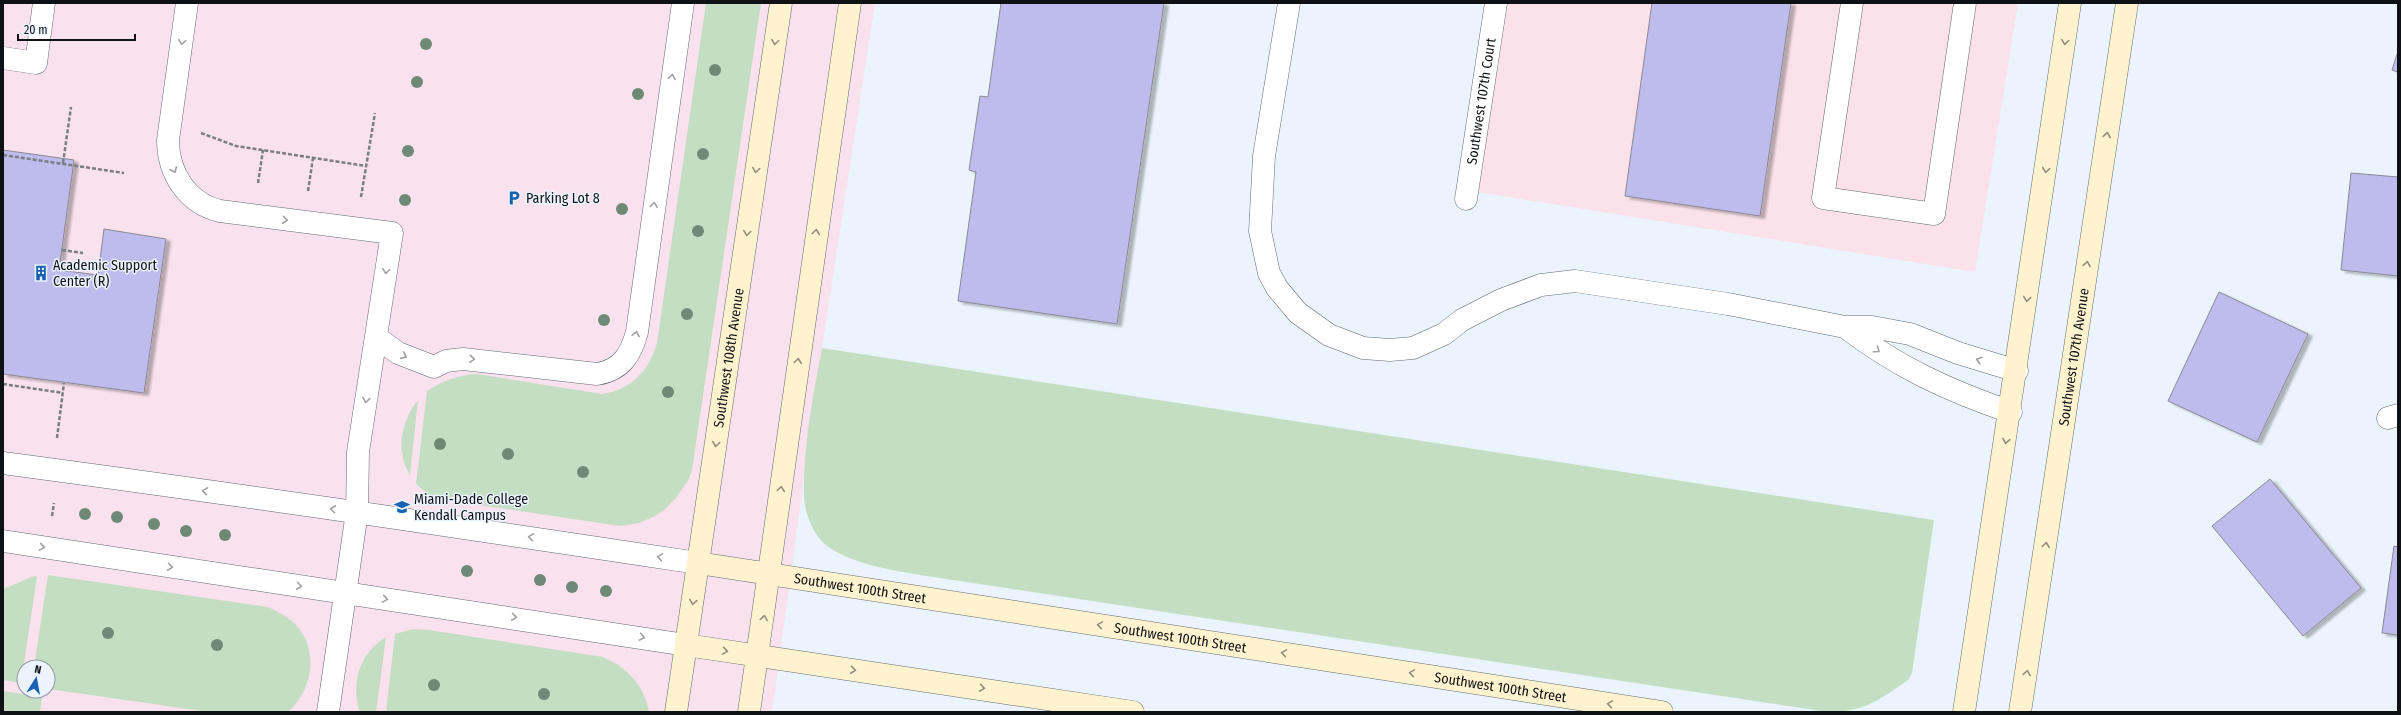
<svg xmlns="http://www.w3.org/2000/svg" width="2401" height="715" font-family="'Fira Sans Condensed',sans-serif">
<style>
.commercial{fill:#fbe1ea}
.education{fill:#f9e1ed;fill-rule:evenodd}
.green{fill:#c4dec3}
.building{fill:#bebbed;stroke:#8a8993;filter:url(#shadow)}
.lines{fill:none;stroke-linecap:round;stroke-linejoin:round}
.lane-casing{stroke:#626a70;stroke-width:23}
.street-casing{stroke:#626a70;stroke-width:23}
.secondary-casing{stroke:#626a70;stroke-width:23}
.path{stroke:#787e82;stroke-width:2.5;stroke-dasharray:4 2;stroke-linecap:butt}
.lane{stroke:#fff;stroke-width:22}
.street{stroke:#fff;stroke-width:22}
.secondary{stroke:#fef2cf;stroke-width:22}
.tree{fill:#6f8977}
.oneway{stroke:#9fa0a1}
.oneway2{stroke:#928d7b}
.labels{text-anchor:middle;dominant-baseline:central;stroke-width:3;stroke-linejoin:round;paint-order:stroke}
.street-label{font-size:14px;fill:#0f1214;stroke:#ebf4fc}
.poi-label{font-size:14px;fill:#0f1214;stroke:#ebf4fc;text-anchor:start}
</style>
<defs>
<filter id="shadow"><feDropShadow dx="4.5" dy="2.5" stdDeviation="1" flood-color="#0004"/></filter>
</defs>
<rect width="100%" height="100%" fill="#ebf4fc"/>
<path class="commercial" d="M1508 3H2018L1975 272 1478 192Z"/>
<path class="education" d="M3 3H875L822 348 772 712H3ZM24 667H48V691H24Z"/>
<path class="green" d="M706 3H761L692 470 689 479 676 498 664 510 655 516 639 523 620 526 432 498 416 484 427 391C442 381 458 375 477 374L602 394C631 390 649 371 657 343Z
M822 348 1934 520 1912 673 1908 680C1879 700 1865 712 1828 712L926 576C894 570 858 566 830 548 814 538 804 513 804 495 803 447 813 395 822 348Z
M418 400 410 475C395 450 401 422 418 400Z
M48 575 268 607C276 611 285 615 292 621 320 646 314 689 288 712H209L48 689V667H34Z
M34 576 37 577 21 683 3 680V589Z
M413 629 429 630 603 657C628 668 644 685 649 712H386L395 634Z
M386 637 376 712H360C350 683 360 653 386 637Z
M3 691 42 697 40 712H3Z"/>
<path class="building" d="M1001 3H1164L1117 324 958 301 976 172 969 170 980 96 988 97Z
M1652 3H1791L1760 216 1625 196Z
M2398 51V72L2392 70Z
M3 150 74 160 59 270 98 275 104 229 166 239 144 393 3 374Z
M2351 173 2398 177V276L2341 270Z
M2219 292 2308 334 2257 442 2168 401Z
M2270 479 2361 588 2303 636 2212 526Z
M2394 546 2398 547V635L2382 633Z"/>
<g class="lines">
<g class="lane-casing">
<path id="lane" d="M187 3 168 140C168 173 187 203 220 211L392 233 358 452 357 512 328 712
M1289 3 1264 156 1260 231 1269 273 1277 288 1298 313 1329 335 1363 348 1390 350 1413 348 1444 334 1462 320 1501 300 1541 285 1575 281 1728 304 1845 327H1872L1910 334 1958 353 2017 371
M1852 3 1823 198 1934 214 1965 3
M3 58 36 63 44 3
M1845 327C1897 367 1949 391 2011 412
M376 337 398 353 434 367 446 361 463 359 597 374C622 370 631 354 637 332L683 3
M3 463C235 494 467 528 698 563
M3 541 686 645"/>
</g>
<g class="street-casing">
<g id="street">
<path id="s1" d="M1466 199 1496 3"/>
<path d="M2388 418 2398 415"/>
</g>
</g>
<g class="secondary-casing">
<g id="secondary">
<path id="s2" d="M698 563 1662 712"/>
<path d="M686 645 1133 712"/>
<path id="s3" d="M676 712 781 3"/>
<path d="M749 712 850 3"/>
<path d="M1964 712 2070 3"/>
<path id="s4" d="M2020 712 2127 3"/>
</g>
</g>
<path class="path" d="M201 133 236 146 366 166
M3 155 124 173
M63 163 71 107
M258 183 263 150
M308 191 313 158
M361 197 375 113
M62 250 83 253
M3 384 63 393
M57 438 64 383
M52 516 54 503"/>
<use href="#lane" class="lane"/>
<use href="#street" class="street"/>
<use href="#secondary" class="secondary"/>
</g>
<g class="tree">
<circle cx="426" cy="44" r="6"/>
<circle cx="715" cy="70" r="6"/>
<circle cx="417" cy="82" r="6"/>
<circle cx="638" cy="94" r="6"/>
<circle cx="408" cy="151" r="6"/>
<circle cx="703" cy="154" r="6"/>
<circle cx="405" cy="200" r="6"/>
<circle cx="622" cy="209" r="6"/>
<circle cx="698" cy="231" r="6"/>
<circle cx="687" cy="314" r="6"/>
<circle cx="604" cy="320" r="6"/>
<circle cx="668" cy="392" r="6"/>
<circle cx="440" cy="444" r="6"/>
<circle cx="508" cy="454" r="6"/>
<circle cx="583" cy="472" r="6"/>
<circle cx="85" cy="514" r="6"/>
<circle cx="117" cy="517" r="6"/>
<circle cx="154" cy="524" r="6"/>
<circle cx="186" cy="531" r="6"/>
<circle cx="225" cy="535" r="6"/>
<circle cx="467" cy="571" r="6"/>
<circle cx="540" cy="580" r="6"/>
<circle cx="572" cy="587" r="6"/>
<circle cx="606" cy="591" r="6"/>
<circle cx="108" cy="633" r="6"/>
<circle cx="217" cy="645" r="6"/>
<circle cx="434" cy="685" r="6"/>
<circle cx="544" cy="694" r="6"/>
</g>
<defs><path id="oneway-chevron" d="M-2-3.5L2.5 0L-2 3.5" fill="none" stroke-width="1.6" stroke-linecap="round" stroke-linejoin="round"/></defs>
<g class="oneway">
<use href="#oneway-chevron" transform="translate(182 42) rotate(98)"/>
<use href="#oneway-chevron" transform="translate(672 77) rotate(-82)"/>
<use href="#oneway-chevron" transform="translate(174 170) rotate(67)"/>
<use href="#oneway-chevron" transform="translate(654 205) rotate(-82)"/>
<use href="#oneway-chevron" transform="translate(285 220) rotate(7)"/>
<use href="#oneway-chevron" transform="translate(386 271) rotate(98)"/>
<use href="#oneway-chevron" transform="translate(636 334) rotate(-78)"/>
<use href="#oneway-chevron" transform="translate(1877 350) rotate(35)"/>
<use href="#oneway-chevron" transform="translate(404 356) rotate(24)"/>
<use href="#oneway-chevron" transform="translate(472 359) rotate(4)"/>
<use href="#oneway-chevron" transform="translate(1979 360) rotate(-163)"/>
<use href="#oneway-chevron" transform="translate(366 400) rotate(99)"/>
<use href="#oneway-chevron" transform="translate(205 491) rotate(-171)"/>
<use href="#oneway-chevron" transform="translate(333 509) rotate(-173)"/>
<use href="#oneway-chevron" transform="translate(531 537) rotate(-171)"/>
<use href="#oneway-chevron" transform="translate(42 547) rotate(9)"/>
<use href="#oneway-chevron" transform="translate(660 557) rotate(-171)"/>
<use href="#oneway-chevron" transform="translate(170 567) rotate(8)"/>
<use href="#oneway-chevron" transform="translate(299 586) rotate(8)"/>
<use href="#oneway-chevron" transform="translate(385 599) rotate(9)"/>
<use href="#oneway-chevron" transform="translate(514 617) rotate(8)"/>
<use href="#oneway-chevron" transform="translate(642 637) rotate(10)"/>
</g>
<g class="oneway2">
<use href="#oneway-chevron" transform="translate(775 42) rotate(98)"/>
<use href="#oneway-chevron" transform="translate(2065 42) rotate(98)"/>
<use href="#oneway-chevron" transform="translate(2107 135) rotate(-81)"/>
<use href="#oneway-chevron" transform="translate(756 170) rotate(98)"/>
<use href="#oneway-chevron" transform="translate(2046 170) rotate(98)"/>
<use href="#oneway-chevron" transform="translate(816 232) rotate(-82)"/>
<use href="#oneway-chevron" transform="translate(747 233) rotate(98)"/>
<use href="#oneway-chevron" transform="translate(2087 264) rotate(-81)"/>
<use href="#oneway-chevron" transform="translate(2027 299) rotate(98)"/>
<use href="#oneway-chevron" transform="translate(798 361) rotate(-82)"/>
<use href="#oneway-chevron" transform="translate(2006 441) rotate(99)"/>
<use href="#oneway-chevron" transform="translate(716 444) rotate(98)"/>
<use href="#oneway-chevron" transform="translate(781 489) rotate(-82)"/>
<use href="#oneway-chevron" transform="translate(2046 545) rotate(-82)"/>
<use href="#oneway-chevron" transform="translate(693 602) rotate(99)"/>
<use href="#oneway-chevron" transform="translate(764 618) rotate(-82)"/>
<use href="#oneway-chevron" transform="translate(1100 625) rotate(-171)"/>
<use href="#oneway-chevron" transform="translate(725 651) rotate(9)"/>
<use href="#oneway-chevron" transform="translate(1284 653) rotate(-171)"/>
<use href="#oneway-chevron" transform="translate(853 670) rotate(8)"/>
<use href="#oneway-chevron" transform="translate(1412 673) rotate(-171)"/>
<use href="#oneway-chevron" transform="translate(2027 673) rotate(-81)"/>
<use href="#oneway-chevron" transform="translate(982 688) rotate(9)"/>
<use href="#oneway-chevron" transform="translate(1610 704) rotate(-171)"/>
</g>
<defs>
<g id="parking-bare" transform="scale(1.2)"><path d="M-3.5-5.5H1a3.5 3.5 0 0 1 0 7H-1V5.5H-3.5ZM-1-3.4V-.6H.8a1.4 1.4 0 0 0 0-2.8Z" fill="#1962b2" stroke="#ebf4fc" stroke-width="2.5" paint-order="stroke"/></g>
<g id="building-bare" transform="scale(1.2)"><path d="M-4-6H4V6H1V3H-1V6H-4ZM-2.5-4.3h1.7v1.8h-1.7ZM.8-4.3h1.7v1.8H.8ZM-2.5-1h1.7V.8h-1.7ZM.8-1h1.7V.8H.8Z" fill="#1962b2" stroke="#ebf4fc" stroke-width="2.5" paint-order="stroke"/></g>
<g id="university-bare" transform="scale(1.2)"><path d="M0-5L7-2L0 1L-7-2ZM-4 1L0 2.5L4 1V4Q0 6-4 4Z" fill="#1962b2" stroke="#ebf4fc" stroke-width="2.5" paint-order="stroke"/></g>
</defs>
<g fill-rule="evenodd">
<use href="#parking-bare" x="514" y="198"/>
<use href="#building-bare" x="41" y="273"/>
<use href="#university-bare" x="402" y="507"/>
</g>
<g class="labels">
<g class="street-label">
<text stroke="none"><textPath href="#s1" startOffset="99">Southwest 107th Court</textPath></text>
<text stroke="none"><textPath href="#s4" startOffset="359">Southwest 107th Avenue</textPath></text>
<text stroke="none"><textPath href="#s3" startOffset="358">Southwest 108th Avenue</textPath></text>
<text stroke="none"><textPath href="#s2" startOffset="164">Southwest 100th Street</textPath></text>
<text stroke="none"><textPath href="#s2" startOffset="488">Southwest 100th Street</textPath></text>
<text stroke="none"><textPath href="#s2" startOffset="812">Southwest 100th Street</textPath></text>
</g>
<g class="poi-label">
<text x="526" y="198">Parking Lot 8</text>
<text x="53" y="265">Academic Support<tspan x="53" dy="16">Center (R)</tspan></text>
<text x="414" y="499">Miami-Dade College<tspan x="414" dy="16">Kendall Campus</tspan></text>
</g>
</g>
<rect width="2401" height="715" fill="none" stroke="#0f1214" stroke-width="8"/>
<g transform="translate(36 679) rotate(11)"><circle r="19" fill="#ebf4fc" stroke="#939a9f"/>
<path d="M0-3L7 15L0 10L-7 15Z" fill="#1962b2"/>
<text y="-6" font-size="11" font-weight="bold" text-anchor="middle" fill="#0f1214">N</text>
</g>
<path d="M18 34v6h117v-6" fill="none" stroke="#0f1214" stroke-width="2"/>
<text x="24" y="34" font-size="12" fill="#0f1214" stroke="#ebf4fc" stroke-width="3" paint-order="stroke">20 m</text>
</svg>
